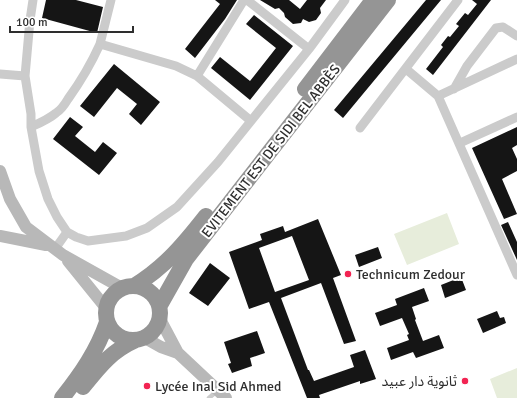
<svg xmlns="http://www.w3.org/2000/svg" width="517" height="398" font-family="Signika,'Noto Sans Arabic',sans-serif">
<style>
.green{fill:#e7eddb}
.building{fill:#151515;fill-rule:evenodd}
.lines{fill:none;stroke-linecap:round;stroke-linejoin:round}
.lane{stroke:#cbcbcb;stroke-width:4.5}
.street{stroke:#cbcbcb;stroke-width:9}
.secondary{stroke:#b8b8b8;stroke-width:12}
.highway{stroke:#959595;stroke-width:16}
.poi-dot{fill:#f22352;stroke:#fff;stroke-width:1.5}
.labels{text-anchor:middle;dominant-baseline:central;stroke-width:4;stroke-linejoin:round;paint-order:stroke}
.street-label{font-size:14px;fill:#2e2e2e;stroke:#fff}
.poi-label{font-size:14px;fill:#2e2e2e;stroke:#fff;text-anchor:start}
</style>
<rect width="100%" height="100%" fill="#fff"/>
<path class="green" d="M447 213 459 244 407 265 394 234Z
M517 368V398H497L490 379Z"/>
<path class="building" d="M46 0H76L103 7 97 33 42 18Z
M215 0H237L225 19 195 58 185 49 220 4Z
M260 0H289L300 9 307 0H326L320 8 321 13 316 20 309 22 303 19 301 23 293 24 285 17 284 13 279 8 275 9Z
M426 0H441L343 118 334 110Z
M472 0H491L433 75 426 69 443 47 441 45 448 36 450 37 459 26 456 24 465 13 468 15 477 4Z
M254 15 293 46 250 100 211 68 220 57 250 81 276 48 246 24Z
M114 64 160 102 141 125 129 114 137 104 117 88 94 117 80 106Z
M70 117 83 127 75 136 95 152 103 142 117 153 99 175 53 139Z
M517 127V145L512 148 517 159V171L502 179 517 214 504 219 472 148Z
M318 219 341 275 333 278 356 341 344 344 321 283 281 298 308 370H309L314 381 354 367 350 355 365 350 376 379 360 384V381L319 395 320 398H307L269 302 249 309 229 252 262 240 260 234 283 226 285 232ZM292 236 309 280 275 292 259 248Z
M508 222 517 242V260L501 225Z
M378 247 382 258 359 267 355 255Z
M210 263 230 278 208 306 189 293Z
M461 277 466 290 445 298 441 285Z
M424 288 429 301 412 307 416 319 415 320 423 341 439 335 444 348 416 358 413 352 391 360 387 348 409 340 407 335 409 334 402 318 380 326 375 313 397 305 395 299Z
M497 311 500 318 504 317 506 323 483 333 477 319Z
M257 331 265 353 250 358 252 366 232 373 228 364 231 363 224 342Z"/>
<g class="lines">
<path class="lane" d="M209 398 217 391"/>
<path class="street" d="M33 0 30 20 25 76 31 114V127L39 171 48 199 57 217 67 232 76 237 88 241 126 236 147 228 177 207 218 162 251 121 309 49 345 0
M247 0 309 49
M100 44 111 0
M406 69 438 96 517 275
M0 74 25 76
M197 76 251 121
M454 89 467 66 496 28 503 27 517 36
M438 96 517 59
M31 127C40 123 49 119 56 113 61 110 65 104 68 99 81 81 91 64 100 44L176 66 197 76 244 0
M360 128 458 0
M460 143 517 117
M55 249 67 232"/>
<path class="secondary" d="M0 171 10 199 26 227 63 255 122 288
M0 236 46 245
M68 261 106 308
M160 319 178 353
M145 338 161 347 178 353 226 398"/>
<path class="highway" d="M305 89 373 0
M106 313a27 27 0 1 1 54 0a27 27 0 1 1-54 0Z
M134 286C165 267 184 244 206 216
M160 305 186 259 388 0
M83 387C99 367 111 351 136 340
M62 398C81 374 97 351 107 322"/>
</g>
<g class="poi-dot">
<circle cx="348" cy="274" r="4"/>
<circle cx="465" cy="381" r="4"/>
<circle cx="147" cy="386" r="4"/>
</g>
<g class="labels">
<g class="street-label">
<text transform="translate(271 151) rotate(-52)">EVITEMENT EST DE SIDI BEL ABBÈS</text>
</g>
<g class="poi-label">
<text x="356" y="274">Technicum Zedour</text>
<text x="457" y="381" text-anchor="end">ثانوية دار عبيد</text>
<text x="155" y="386">Lycée Inal Sid Ahmed</text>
</g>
</g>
<path d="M10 26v6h123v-6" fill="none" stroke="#2e2e2e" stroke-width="2"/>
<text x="16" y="26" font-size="12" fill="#2e2e2e" stroke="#ffffff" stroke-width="3" paint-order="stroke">100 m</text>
</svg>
